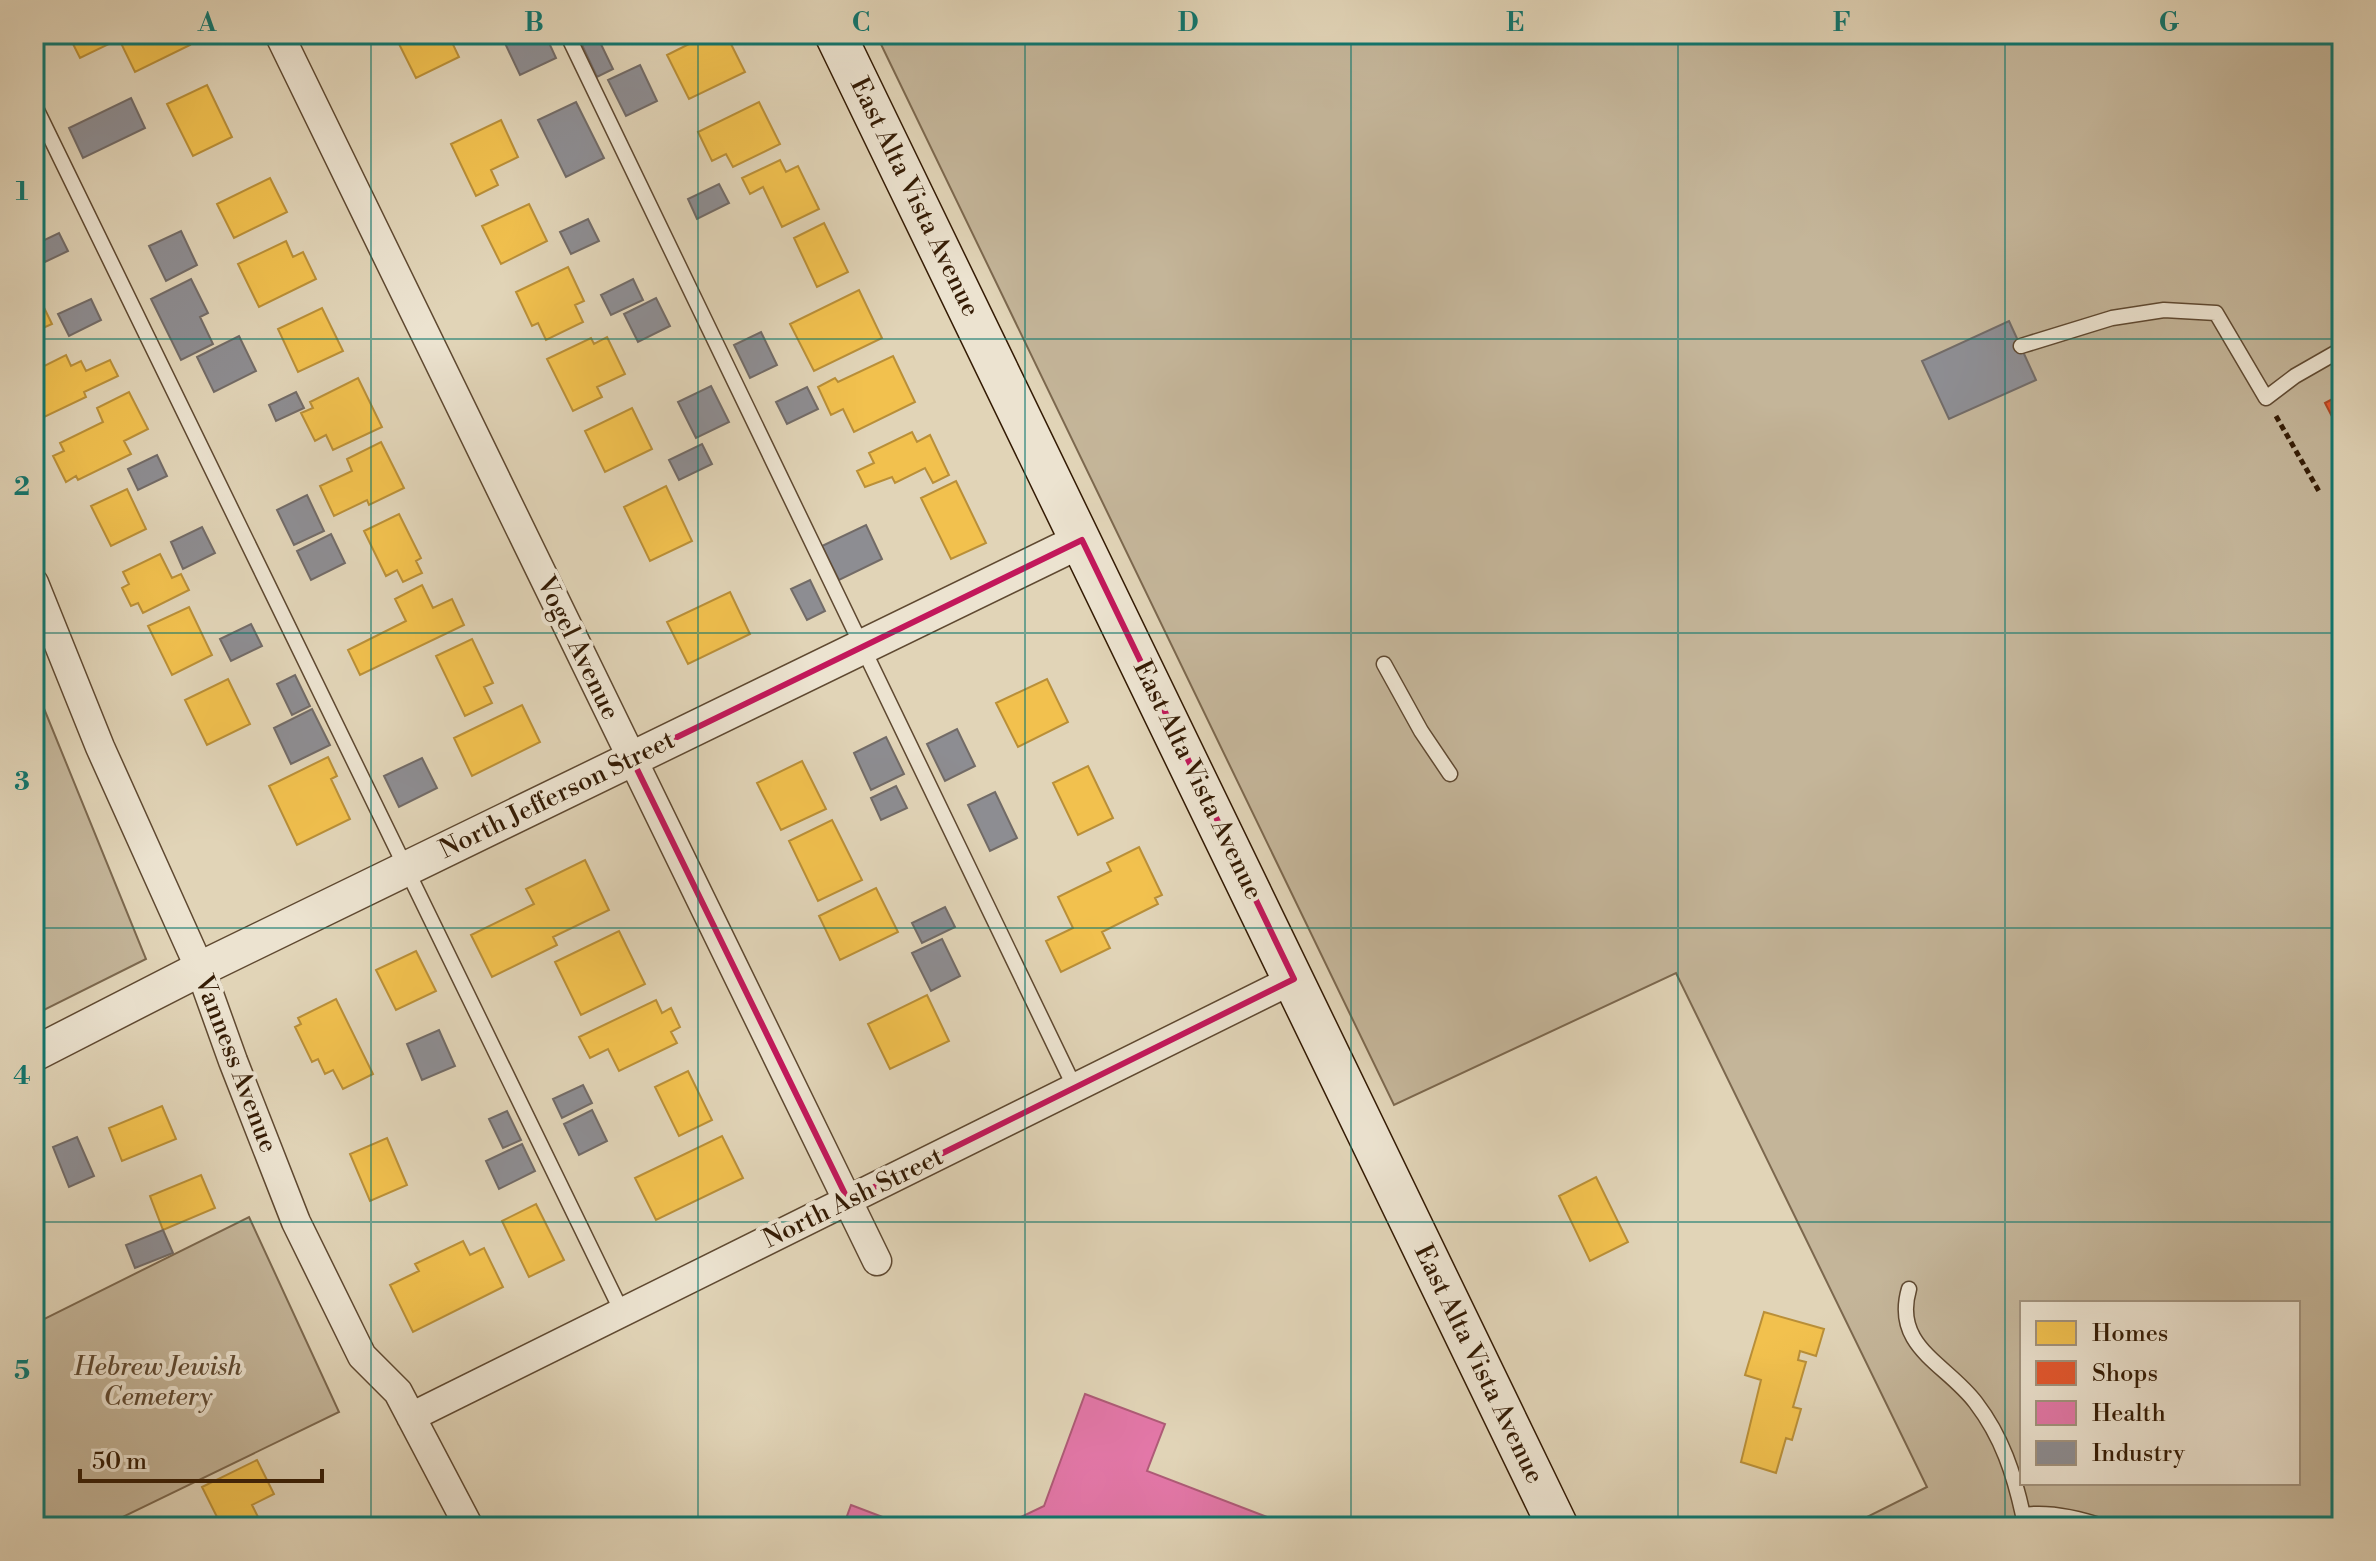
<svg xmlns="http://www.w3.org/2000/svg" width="2376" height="1561" font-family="'Libre Bodoni',serif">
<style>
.green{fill:#c4b599;stroke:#7c684e;stroke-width:2;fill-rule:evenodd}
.homes{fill:#f2c14e;stroke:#b98f38;stroke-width:2}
.shops{fill:#e4572e;stroke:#af4521;stroke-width:2}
.health{fill:#e377a8;stroke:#ae5b77;stroke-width:2}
.industry{fill:#8d8d92;stroke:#726b67;stroke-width:2}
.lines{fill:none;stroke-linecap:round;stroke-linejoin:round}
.service-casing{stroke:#5f4931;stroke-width:17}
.minor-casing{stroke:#5f4931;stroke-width:31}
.tertiary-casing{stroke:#5f4931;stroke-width:37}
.secondary-casing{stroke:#341b04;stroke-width:43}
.path{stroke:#341b04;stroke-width:5;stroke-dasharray:6 4;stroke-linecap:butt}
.service{stroke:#ece3d0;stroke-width:14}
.minor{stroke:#ece3d0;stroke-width:28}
.tertiary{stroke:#ece3d0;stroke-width:34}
.secondary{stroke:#ece3d0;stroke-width:40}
.marked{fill:none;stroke:#c2185b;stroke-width:6;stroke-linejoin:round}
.grid{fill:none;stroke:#0f766e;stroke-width:2;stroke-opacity:0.55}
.labels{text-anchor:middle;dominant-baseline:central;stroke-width:8;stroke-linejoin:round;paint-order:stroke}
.street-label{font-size:26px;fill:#341b04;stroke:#ece3d0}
.park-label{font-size:26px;font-style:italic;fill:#5f4931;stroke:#ece3d0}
.neatline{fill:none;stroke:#0f766e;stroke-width:3}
.grid-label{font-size:26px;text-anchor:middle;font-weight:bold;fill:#0f766e}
</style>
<rect width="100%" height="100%" fill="#e1d4b7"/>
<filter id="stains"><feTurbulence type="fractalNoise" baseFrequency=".0025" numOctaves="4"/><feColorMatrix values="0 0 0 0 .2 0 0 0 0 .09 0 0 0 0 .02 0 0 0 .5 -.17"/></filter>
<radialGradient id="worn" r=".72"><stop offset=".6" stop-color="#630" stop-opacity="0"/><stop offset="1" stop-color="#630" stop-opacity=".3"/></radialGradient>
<path class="green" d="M876 34H2342V1527H1847L1927 1487 1676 973 1394 1105ZM2022 1303H2298V1483H2022Z
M34 684 146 959 34 1015Z
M249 1217 339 1412 102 1527H34V1324Z"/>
<path class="homes" d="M68 34H185L190 45 135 72 119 39 80 58Z
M404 34H448L459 57 416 78 396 38Z
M709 34H726L745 72 689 99 667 55Z
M207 85 232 137 193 156 167 104Z
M759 102 780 144 733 167 726 154 712 161 698 132Z
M501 120 518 157 491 170 498 185 476 196 451 144Z
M780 160 786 172 798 166 819 209 782 227 763 187 750 194 742 178Z
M270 178 287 212 234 238 217 204Z
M529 204 547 241 501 264 482 226Z
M824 223 848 272 817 287 794 238Z
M286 241 293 257 303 252 316 279 259 307 238 264Z
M568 267 584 301 575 305 583 322 546 340 538 323 532 326 516 292Z
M34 287 52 324 34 332Z
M859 290 882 338 814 371 790 324Z
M322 308 343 351 298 372 278 329Z
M607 337 625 374 597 387 602 397 573 411 547 359 591 338 594 344Z
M66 355 71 366 81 361 86 371 110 360 118 376 84 392 86 397 40 419 34 406V371Z
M893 356 915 402 854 432 843 409 831 415 818 387 835 378 838 382Z
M358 378 382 427 333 450 326 435 315 441 301 413 313 408 310 402Z
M129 392 148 429 124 441 131 454 78 480 76 476 66 482 53 456 64 451 60 443 103 422 97 408Z
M632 408 652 449 605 472 585 431Z
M912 432 917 442 930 435 949 475 933 483 925 468 895 483 892 477 865 487 857 471 874 463 869 453Z
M381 442 404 488 369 505 367 500 334 516 320 486 352 471 347 459Z
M956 481 986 543 951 559 921 498Z
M666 486 692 541 650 561 624 507Z
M127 489 146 529 111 546 91 506Z
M399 514 421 558 416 561 422 573 403 582 397 570 386 576 364 531Z
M160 554 172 578 181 574 189 590 143 613 138 603 131 606 122 588 129 584 123 572Z
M422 585 433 608 452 599 464 625 360 675 348 650 406 621 395 599Z
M730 592 750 634 688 664 667 622Z
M189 607 212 655 172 675 148 626Z
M472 639 493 683 484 687 492 703 465 716 436 656Z
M228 679 250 724 207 745 185 700Z
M1047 679 1068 722 1018 747 996 703Z
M522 705 540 742 472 776 454 738Z
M328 757 337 776 331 779 350 819 297 845 269 786Z
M802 761 826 809 781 830 757 783Z
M1088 766 1113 818 1078 835 1053 783Z
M832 820 862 880 818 901 789 841Z
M1139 847 1162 895 1155 898 1158 904 1102 932 1110 948 1061 972 1046 941 1073 928 1058 897 1111 871 1107 863Z
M585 860 609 910 553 937 557 945 492 977 471 935 534 904 526 889Z
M876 888 898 932 840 960 819 916Z
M619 931 645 984 581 1015 555 962Z
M416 951 436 991 396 1010 376 970Z
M927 995 949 1041 890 1069 868 1024Z
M336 999 373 1074 343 1089 333 1070 325 1074 318 1059 312 1062 295 1027 301 1024 298 1018Z
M656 1000 662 1013 671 1008 680 1027 671 1032 677 1043 619 1071 608 1049 590 1058 579 1037Z
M688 1071 712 1120 679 1136 655 1087Z
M162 1106 176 1139 122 1161 109 1128Z
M722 1136 743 1178 656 1220 635 1178Z
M387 1138 407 1185 370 1201 350 1154Z
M201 1175 215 1208 163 1230 150 1196Z
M1596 1177 1628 1242 1590 1261 1559 1196Z
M536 1204 564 1260 529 1277 502 1221Z
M463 1241 470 1255 484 1248 503 1287 413 1332 390 1285 419 1271 415 1264Z
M1764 1312 1824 1329 1816 1356 1800 1351 1798 1360 1806 1362 1793 1407 1801 1409 1792 1440 1786 1438 1776 1473 1741 1462 1761 1380 1745 1375Z
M257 1460 274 1494 252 1505 263 1527H222L202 1487Z"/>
<path class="shops" d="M2342 394V436L2325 403Z"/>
<path class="health" d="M1085 1394 1165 1424 1147 1471 1293 1527H1000L1044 1506Z
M851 1505 909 1527H843Z"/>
<path class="industry" d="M514 34H545L556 58 520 75 503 39Z
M598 38 613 69 597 77 582 45Z
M640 65 657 101 626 116 608 80Z
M131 98 145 128 83 158 69 128Z
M576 102 604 158 566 177 538 120Z
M719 184 729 203 697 219 688 199Z
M588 219 599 241 571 254 560 232Z
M181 231 197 265 166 281 149 246Z
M59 233 68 251 45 262 36 244Z
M191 279 208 313 200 317 213 344 181 360 151 299Z
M633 279 643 300 611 315 601 295Z
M656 298 670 326 638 342 624 314Z
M91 299 101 320 69 336 58 314Z
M2009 321 2036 380 1949 419 1922 361Z
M761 332 777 365 750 378 734 345Z
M239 336 256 371 214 392 197 357Z
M711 386 729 422 696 438 678 402Z
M807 387 818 409 787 424 776 402Z
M296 392 304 408 276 421 269 405Z
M702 444 712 464 679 480 669 460Z
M157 455 167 476 138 490 128 469Z
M307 495 324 531 294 545 277 510Z
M866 525 882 559 839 580 822 546Z
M202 527 215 553 183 569 171 542Z
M331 534 345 563 311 580 297 551Z
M810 580 825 611 807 620 791 589Z
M251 624 262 646 231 661 220 639Z
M295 675 310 706 292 715 277 684Z
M312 709 330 745 291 764 274 728Z
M957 729 975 766 945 781 927 744Z
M886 737 904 774 871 790 854 753Z
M422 758 437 788 399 807 384 776Z
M896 786 907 808 881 820 871 798Z
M995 792 1017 838 990 851 968 805Z
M945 907 955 927 922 943 912 923Z
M942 939 960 976 931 991 912 953Z
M439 1030 455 1066 422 1080 407 1044Z
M583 1085 592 1103 562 1118 553 1099Z
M592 1110 607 1141 579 1155 564 1124Z
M507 1111 521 1140 503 1148 489 1119Z
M77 1137 94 1176 69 1187 53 1147Z
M522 1144 535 1171 499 1189 486 1161Z
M163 1230 173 1253 135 1268 126 1245Z"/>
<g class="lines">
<g class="service-casing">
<path id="service" d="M567 34 1075 1088
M34 104 622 1312
M2021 346 2112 318 2164 310 2216 313 2266 398 2295 376 2337 352 2342 347
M1384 664 1421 731 1450 774
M1909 1289C1892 1347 1947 1364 1976 1403 2002 1437 2014 1474 2023 1515 2050 1511 2079 1518 2105 1527"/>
</g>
<g class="minor-casing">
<path id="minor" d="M279 34 877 1261
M34 583 100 747 200 969 233 1061 296 1222 362 1356 398 1392 469 1527
M411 1417 1294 979"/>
</g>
<g class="tertiary-casing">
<path id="tertiary" d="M34 1054 200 969 1082 540"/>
</g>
<g class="secondary-casing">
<path id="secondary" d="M835 34 1558 1527"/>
</g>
<path class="path" d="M2276 416 2320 493"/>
<use href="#service" class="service"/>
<use href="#minor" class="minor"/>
<use href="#tertiary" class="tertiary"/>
<use href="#secondary" class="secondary"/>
</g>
<path class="marked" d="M1082 540 1294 979 848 1200 632 759Z"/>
<path class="grid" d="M371 34V1527M698 34V1527M1025 34V1527M1351 34V1527M1678 34V1527M2005 34V1527M34 339H2342M34 633H2342M34 928H2342M34 1222H2342"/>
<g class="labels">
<g class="street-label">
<text transform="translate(915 197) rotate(64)">East Alta Vista Avenue</text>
<text transform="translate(578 648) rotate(64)">Vogel Avenue</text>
<text transform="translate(1198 780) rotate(64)">East Alta Vista Avenue</text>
<text transform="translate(557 795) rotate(-26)">North Jefferson Street</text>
<text transform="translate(236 1064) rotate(69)">Vanness Avenue</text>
<text transform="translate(853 1198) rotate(-26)">North Ash Street</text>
<text transform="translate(1479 1364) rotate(64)">East Alta Vista Avenue</text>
</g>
<g class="park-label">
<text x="158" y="1367">Hebrew Jewish<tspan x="158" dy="30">Cemetery</tspan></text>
</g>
</g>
<rect width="2376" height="1561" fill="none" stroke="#e1d4b7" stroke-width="88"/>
<rect x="2020" y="1301" width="280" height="184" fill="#ece3d0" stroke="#a2937e" stroke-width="2"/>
<rect x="2036" y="1321" width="40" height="24" fill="#f2c14e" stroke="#a2937e" stroke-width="2"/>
<text x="2092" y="1341" font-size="24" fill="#341b04">Homes</text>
<rect x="2036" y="1361" width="40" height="24" fill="#e4572e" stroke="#a2937e" stroke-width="2"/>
<text x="2092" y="1381" font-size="24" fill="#341b04">Shops</text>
<rect x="2036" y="1401" width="40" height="24" fill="#e377a8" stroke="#a2937e" stroke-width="2"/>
<text x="2092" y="1421" font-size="24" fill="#341b04">Health</text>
<rect x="2036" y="1441" width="40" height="24" fill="#8d8d92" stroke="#a2937e" stroke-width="2"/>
<text x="2092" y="1461" font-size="24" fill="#341b04">Industry</text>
<path d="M80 1469v12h242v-12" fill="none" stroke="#341b04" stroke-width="4"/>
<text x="92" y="1469" font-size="24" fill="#341b04" stroke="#ece3d0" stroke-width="6" paint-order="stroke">50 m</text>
<rect x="44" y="44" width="2288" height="1473" class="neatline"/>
<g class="grid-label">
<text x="207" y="31">A</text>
<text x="534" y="31">B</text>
<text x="861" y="31">C</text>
<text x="1188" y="31">D</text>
<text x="1515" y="31">E</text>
<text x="1842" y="31">F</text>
<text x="2169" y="31">G</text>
<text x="22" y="200">1</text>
<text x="22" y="495">2</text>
<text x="22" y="790">3</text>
<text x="22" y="1084">4</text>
<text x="22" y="1379">5</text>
</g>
<rect width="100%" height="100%" filter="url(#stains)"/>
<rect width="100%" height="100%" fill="url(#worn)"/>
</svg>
